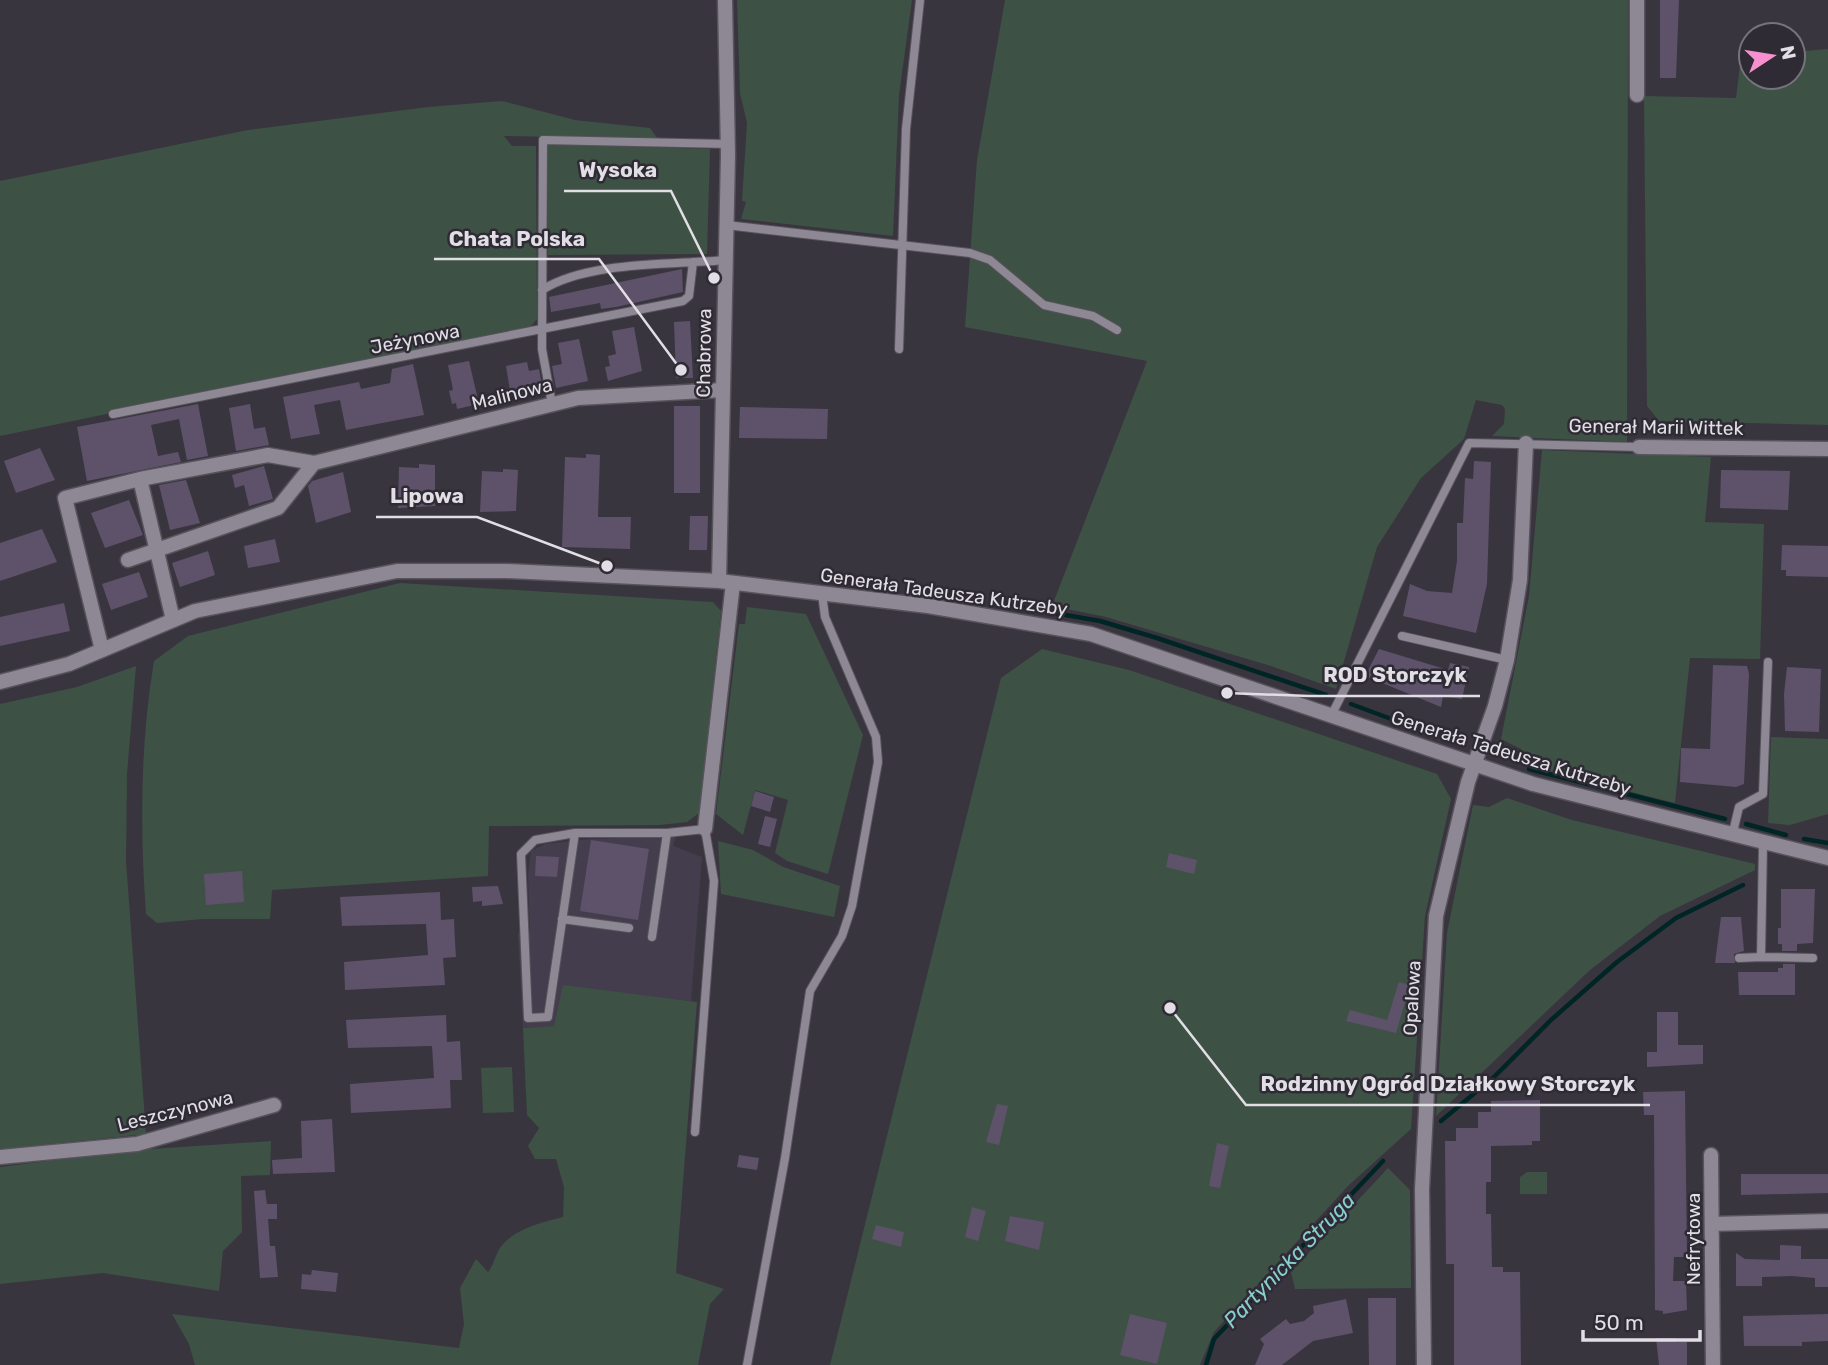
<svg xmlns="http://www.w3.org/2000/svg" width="1828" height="1365" font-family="Rubik,sans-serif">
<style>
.built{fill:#443d4d}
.green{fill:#3e5145}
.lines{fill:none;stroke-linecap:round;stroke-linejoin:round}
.stream{stroke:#002525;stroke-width:4.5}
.building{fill:#5d526a}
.service-casing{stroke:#57525b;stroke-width:10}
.minor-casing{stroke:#57525b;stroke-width:17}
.tertiary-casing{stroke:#57525b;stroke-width:17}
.service{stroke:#8d8894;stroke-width:8}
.minor{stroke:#8d8894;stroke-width:14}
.tertiary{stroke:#8d8894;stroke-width:14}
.labels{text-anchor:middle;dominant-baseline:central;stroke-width:5;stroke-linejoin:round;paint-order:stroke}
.street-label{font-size:19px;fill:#e1dee5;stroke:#2f2b35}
.water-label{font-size:21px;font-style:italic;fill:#88cece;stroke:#2f2b35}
.leader{fill:none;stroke:#e1dee5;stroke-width:2.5}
.callout-dot{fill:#e1dee5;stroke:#2f2b35;stroke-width:2.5}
.callout-label{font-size:21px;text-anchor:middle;font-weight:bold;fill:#e1dee5;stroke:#2f2b35;stroke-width:5;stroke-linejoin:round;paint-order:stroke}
</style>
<rect width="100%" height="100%" fill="#39353f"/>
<path class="built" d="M676 836 673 846 702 857 691 1001 668 999 554 1026 523 1028 518 933 530 932 528 875 531 851 545 844 591 839Z"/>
<path class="green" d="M737 0H912L899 95 893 236 741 219 746 202 742 201 747 123 740 93Z
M1005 0H1628L1627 442 1492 436 1504 424 1505 409 1502 405 1476 400 1464 439 1421 478 1377 547 1336 689 1271 666 1106 617 1052 606 1147 361 965 327 977 160Z
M1828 49V425L1659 421 1647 406 1644 96 1736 98 1741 57 1751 56V77H1793V52Z
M502 101 575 120 650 128 658 139 504 136 512 146H536L537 319 530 327 0 436V181L248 130 428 107Z
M547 144 710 149 707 254 548 255Z
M1542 450 1711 457 1705 522 1764 524 1760 659 1690 658 1675 803 1532 767 1521 749 1501 739 1529 596Z
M400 583 713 602 721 611 699 813 687 822 660 825 489 826 488 876 272 890 270 919H203L157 923 146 914C140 831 140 744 154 661L188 636Z
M747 607 806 614 863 735 828 874 787 861 775 853 788 800 755 790 743 835 716 814 739 624H745Z
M1042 649 1129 670 1437 774 1451 799 1425 916 1411 1129 1349 1185 1214 1332 1200 1365H830L1001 678Z
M136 666 127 774 126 861 146 1134 0 1149V704L77 687Z
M1771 737 1828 739V814L1790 825 1768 823Z
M1507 798 1572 820 1755 864V870L1660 916 1590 970 1436 1116 1447 933 1473 805 1489 807Z
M718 841 753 850 783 867 840 886 834 917 721 894Z
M563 985 697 1002 676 1273 724 1289 710 1304 698 1365H195L189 1344 172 1314 459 1348 464 1324 460 1288 476 1259 488 1272C494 1265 495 1255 500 1248 513 1229 543 1222 563 1217L564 1187 556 1159H535L528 1146 539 1128 527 1115 523 1028 554 1026Z
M512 1067 514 1112 483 1113 481 1068Z
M271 1141 270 1175 241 1176 242 1232 223 1251 219 1291 103 1273 0 1284V1167L136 1150Z
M1388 1168 1410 1190 1411 1288 1295 1289 1291 1272Z
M1527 1172H1547V1194H1520V1177Z"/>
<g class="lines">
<path class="stream" d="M1020 607 1100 621 1157 638 1326 695
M1351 704 1429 733
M1529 769 1725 819
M1746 824 1786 835
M1804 839 1828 843
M1441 1121 1494 1077 1551 1020 1617 962 1676 918 1743 885
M1206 1365 1214 1339 1383 1161"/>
</g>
<path class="building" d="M1660 0H1679L1676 78H1660Z
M682 269 683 292 616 307 601 309 600 303 551 312 549 297Z
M690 321 693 378H676L674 322Z
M634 327 642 371 608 381 605 367 610 366 608 356 616 354 612 331Z
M579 339 588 381 556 388 552 366 562 364 558 343Z
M469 361 479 404 457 409 456 403 452 404 449 391 453 390 448 365Z
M527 362 529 371 539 369 543 391 511 397 506 366Z
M413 364 424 415 346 430 340 400 314 405 320 434 291 439 283 397 359 382 361 389 390 383 392 369Z
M198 404 208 456 187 460 179 419 151 425 158 456 178 452 181 462 87 481 77 427Z
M250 404 254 429 265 427 269 445 236 451 229 408Z
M674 406H700V493H674Z
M740 407 828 409 827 439 739 438Z
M40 448 55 480 16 493 4 461Z
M586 454 600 455 598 517H631L630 549 562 547 565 457 586 458Z
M1474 461 1491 462 1487 584 1476 633 1403 616 1410 584 1427 591 1452 593 1457 561V523H1463L1465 478 1473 479Z
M419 464 435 465V506L398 508 399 467 419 468Z
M264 466 273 499 249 506 244 485 235 488 232 475Z
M503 469 518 470 516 511 480 512 482 471 503 472Z
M1721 470 1790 471 1788 510 1720 508Z
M343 472 351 512 316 523 308 486 312 481Z
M186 480 200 523 170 530 159 485Z
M129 500 143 535 105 548 91 513Z
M690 516H708L707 550H689Z
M42 529 57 562 0 581V543Z
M275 539 280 562 248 568 244 546Z
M1782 545 1828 546V577L1786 576V570H1781Z
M208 551 215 575 180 587 172 563Z
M139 572 148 597 111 610 102 584Z
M64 603 70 631 0 646V617Z
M1379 649 1448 670 1450 663 1469 667 1462 699 1443 696 1441 707 1365 676Z
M1713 665 1747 666 1749 674 1744 784 1736 787 1680 782 1681 748 1710 749Z
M1787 667 1821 669 1819 732 1785 731 1784 694Z
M755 791 774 797 770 812 751 806Z
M765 816 777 819 770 847 758 844Z
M591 840 649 849 638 920 580 911Z
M1169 853 1197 860 1194 874 1166 867Z
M536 856 559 857 557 877 535 876Z
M242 871 244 902 206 905 204 874Z
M498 886 503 904 482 906V901L473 902 472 887Z
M1781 889H1815L1813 943 1797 944V951H1782V944H1778V928H1781Z
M440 892 441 920 454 919 455 942 456 957 443 958 445 985 345 990 344 962 428 955 426 924 342 926 340 897Z
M1721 917H1741L1744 951 1734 954 1735 963H1715Z
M1783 964H1795V995H1739L1738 972H1778V968H1783Z
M1399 982 1410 985 1396 1033 1346 1021 1350 1010 1387 1020Z
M1657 1012H1678V1045H1703V1064L1647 1067V1052H1657Z
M446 1015 447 1042 460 1041 461 1060 462 1080H450L451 1108 351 1113 350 1084 434 1078 432 1046 348 1048 346 1020Z
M1685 1091 1687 1257H1674L1673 1281H1686L1687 1310 1663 1314V1311L1655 1310 1654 1115H1644L1643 1092Z
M1540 1100V1141H1532V1145L1491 1146V1182H1486V1214H1491L1492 1267H1503V1272H1520L1521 1365H1454V1264H1446L1445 1141H1456V1128H1478V1112H1491V1101Z
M997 1104 1008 1106 999 1145 986 1142Z
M332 1119 335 1172 273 1174 272 1160 302 1158 301 1121Z
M1217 1143 1229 1146 1220 1188 1209 1186Z
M739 1155 759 1158 757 1170 737 1167Z
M1741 1174H1828V1193L1741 1195Z
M265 1190 267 1204H277V1219H268L270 1246H275L278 1277 260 1278 254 1191Z
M972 1207 986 1211 978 1241 965 1237Z
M1010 1216 1044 1222 1039 1250 1005 1241Z
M876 1225 904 1232 901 1247 872 1239Z
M1780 1245 1801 1246V1259H1828V1287H1815V1278L1791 1276 1762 1277V1286H1736V1253L1745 1259 1780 1260Z
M312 1270 338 1273 336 1292 301 1289 302 1274 311 1275Z
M1368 1298H1396V1365H1369Z
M1346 1299 1353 1333 1313 1341 1282 1365H1255L1264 1344 1260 1339 1286 1319 1290 1324 1304 1321 1314 1313 1313 1306Z
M1130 1314 1167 1323 1157 1364 1120 1355Z
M1828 1314V1341L1802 1342V1346H1744L1743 1316Z
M1656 1338H1676V1342H1687V1365H1659Z"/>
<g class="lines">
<g class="service-casing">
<path id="service" d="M726 225 970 253 990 260 1044 305 1093 316 1117 330
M542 290C588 261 671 265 726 260
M899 349 906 129 920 0
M552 404 542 349 543 140 728 144
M113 414 683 301 689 296 693 262
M1402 636 1507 660
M1331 716 1469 443 1639 447
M575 833H667L705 829 714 881 695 1132
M575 833 548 1017 528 1018 521 854 535 840Z
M1732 836 1739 807 1763 794 1768 662
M1763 843 1761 957 1813 958
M562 919 629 928
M652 937 667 833
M1739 958 1761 957
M747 1365 785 1158 810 991 842 936 852 906 878 762 876 737 825 617 822 594"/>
</g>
<g class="minor-casing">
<path id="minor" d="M1637 0V95
M1639 447 1828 449
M140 479 173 620
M128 560 278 508 314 463
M102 650 65 498 140 479 268 455 314 463 578 398 723 390
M705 829 733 583
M1711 1155 1713 1365
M0 1157 137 1144 274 1105
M1712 1224 1828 1221
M1424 1365 1422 1189 1436 916 1468 782 1495 706 1507 660 1520 580 1526 443"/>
</g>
<g class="tertiary-casing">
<path id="tertiary" d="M719 581 728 155 725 0
M0 682 69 664 195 611 397 571H506L719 581 928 606 1091 634 1533 784 1828 858"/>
</g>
<use href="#service" class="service"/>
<use href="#minor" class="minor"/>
<use href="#tertiary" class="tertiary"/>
</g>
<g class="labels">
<g class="street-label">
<text transform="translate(415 339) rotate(-11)">Jeżynowa</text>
<text transform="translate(704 353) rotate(-89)">Chabrowa</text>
<text transform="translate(512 394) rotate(-14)">Malinowa</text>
<text transform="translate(1656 427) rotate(1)">Generał Marii Wittek</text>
<text transform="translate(944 592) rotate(8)">Generała Tadeusza Kutrzeby</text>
<text transform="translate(1511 753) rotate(17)">Generała Tadeusza Kutrzeby</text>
<text transform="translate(1412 998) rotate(-87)">Opalowa</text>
<text transform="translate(175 1111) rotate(-14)">Leszczynowa</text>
<text transform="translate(1693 1239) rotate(-90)">Nefrytowa</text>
</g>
<g class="water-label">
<text transform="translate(1289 1260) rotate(-46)">Partynicka Struga</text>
</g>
</g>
<path class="leader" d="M714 278L671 191H564M681 370L599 259H434M607 566L477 517H376M1227 693L1309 696H1480M1170 1008L1246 1105H1650"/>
<g class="callout-dot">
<circle cx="714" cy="278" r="7"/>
<circle cx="681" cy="370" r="7"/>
<circle cx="607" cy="566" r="7"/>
<circle cx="1227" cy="693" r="7"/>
<circle cx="1170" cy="1008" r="7"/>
</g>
<g class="callout-label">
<text x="618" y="177">Wysoka</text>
<text x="517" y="246">Chata Polska</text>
<text x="427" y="503">Lipowa</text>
<text x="1395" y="682">ROD Storczyk</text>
<text x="1448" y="1091">Rodzinny Ogród Działkowy Storczyk</text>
</g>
<g transform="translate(1772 56) rotate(78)"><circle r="33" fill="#2f2b35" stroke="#76737b" stroke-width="2"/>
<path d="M0-5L12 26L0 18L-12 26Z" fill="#f790ce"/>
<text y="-10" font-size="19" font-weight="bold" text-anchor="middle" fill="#e1dee5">N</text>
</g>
<path d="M1583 1330v10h117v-10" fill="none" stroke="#e1dee5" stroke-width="3.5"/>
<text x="1594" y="1330" font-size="21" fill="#e1dee5" stroke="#2f2b35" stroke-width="5" paint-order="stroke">50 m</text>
</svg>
